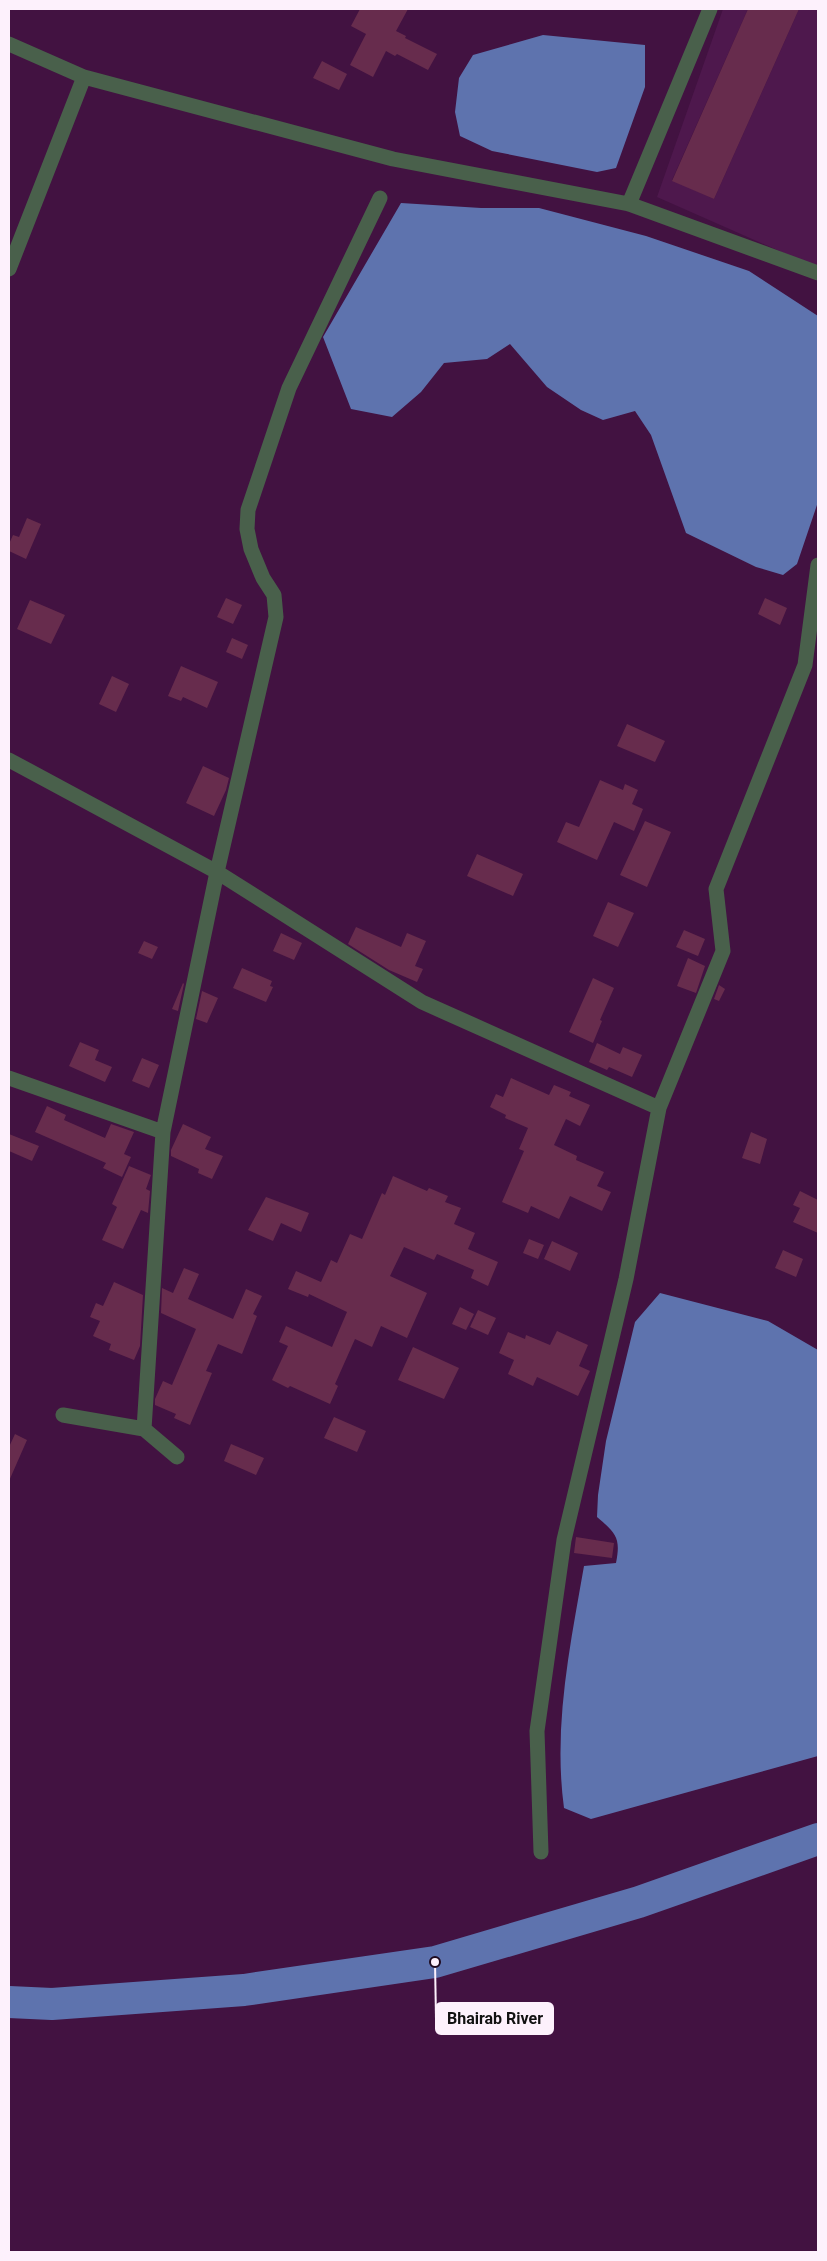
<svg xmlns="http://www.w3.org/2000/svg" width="827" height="2261" font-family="Roboto,sans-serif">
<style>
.built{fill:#4e184d}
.water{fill:#5e73ae}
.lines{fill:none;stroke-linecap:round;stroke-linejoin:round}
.river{stroke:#5e73ae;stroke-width:32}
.building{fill:#672c4d}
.minor{stroke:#49604b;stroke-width:15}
.leader{fill:none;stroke:#fdf1fc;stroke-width:2}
.callout-dot{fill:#fdf1fc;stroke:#1d091d;stroke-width:2}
.callout{fill:#fdf1fc;stroke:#fdf1fc;stroke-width:2}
.callout-label{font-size:16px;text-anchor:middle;font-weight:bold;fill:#111}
</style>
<rect width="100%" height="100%" fill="#421241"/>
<path class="built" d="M723 9H748L672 180 714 199 799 9H818V268L657 197Z"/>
<path class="water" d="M543 35 645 45V87L616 168 597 172 492 151 460 136 455 112 459 78 473 55Z
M401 203 481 208H539L646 236 749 271 818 316V502L797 564 783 575 756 567 686 533 651 435 635 411 603 420 581 410 547 387 510 344 487 359 444 363 421 392 392 417 351 409 323 337Z
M660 1293 768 1321 818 1350V1756L591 1819 564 1808C553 1727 570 1646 584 1566L616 1563C621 1538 616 1533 597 1517L598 1495 606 1441 635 1322Z"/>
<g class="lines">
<path class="river" d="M9 2002 52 2004 244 1990 435 1962 639 1902 818 1839"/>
</g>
<path class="building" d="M360 9H408L396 31 406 36 405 38 437 54 428 70 397 54 395 56 386 51 373 77 350 65 366 34 351 26Z
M748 9H799L714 199 672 181Z
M322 61 347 74 339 90 313 78Z
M27 518 41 524 26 559 9 551V544L13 535 19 537Z
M226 598 242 605 233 624 217 617Z
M765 598 787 608 780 625 758 614Z
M30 600 65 615 51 644 17 629Z
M232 638 248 645 242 659 226 652Z
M181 666 218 682 207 708 183 697 181 701 168 696Z
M112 676 129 684 116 712 99 704Z
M627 724 665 741 655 762 617 746Z
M203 766 229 778 226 790 214 816 186 803Z
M600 780 623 790 625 784 638 790 632 804 643 809 634 831 614 822 597 860 557 842 566 822 579 827Z
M645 821 671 832 647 887 620 875Z
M477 854 523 874 513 896 467 876Z
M608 902 634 913 618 947 593 936Z
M356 927 401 947 407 933 426 941 415 966 423 969 417 982 389 970 348 944Z
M684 930 705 939 698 956 676 947Z
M281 933 302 943 294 960 273 951Z
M144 941 158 947 152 959 138 953Z
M688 958 705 966 696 993 677 986Z
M242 968 272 981 270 986 273 987 266 1002 233 988Z
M593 978 614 988 600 1020 602 1021 593 1043 569 1032Z
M183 983 184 984 178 1011 172 1009Z
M719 985 725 989 719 1001 714 999Z
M202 991 218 998 207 1023 196 1019Z
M80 1042 99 1050 95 1060 112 1067 105 1082 69 1066Z
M597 1043 620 1054 623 1047 642 1055 632 1077 609 1067 607 1070 589 1062Z
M142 1058 159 1065 149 1088 132 1081Z
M511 1078 549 1095 554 1085 571 1092 569 1096 590 1105 580 1126 566 1119 554 1145 577 1156 576 1160 604 1172 597 1186 611 1192 602 1211 570 1196 559 1219 531 1206 528 1213 502 1202 524 1151 519 1149 528 1128 505 1118 506 1115 490 1107 496 1094 503 1097Z
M47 1106 66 1115 64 1120 105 1138 111 1124 134 1132 124 1154 131 1157 122 1177 103 1168 106 1163 35 1132Z
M183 1124 211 1137 205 1149 223 1156 212 1179 198 1173 199 1169 171 1156V1150Z
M751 1132 767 1139 760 1164 742 1158Z
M9 1134 39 1146 32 1161 9 1151Z
M129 1166 151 1175 146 1189 150 1191 148 1213 141 1210 123 1249 102 1240 117 1207 112 1204Z
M393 1176 427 1191 429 1188 448 1196 445 1202 461 1208 454 1224 475 1233 468 1249 498 1262 488 1286 471 1278 474 1270 437 1254 434 1260 404 1247 390 1276 427 1293 407 1338 381 1326 372 1347 355 1339 335 1384 338 1386 330 1404 290 1386 288 1388 272 1380 288 1346 279 1342 286 1326 332 1347 347 1312 309 1294 308 1297 288 1289 296 1271 321 1282 331 1260 337 1263 350 1234 362 1239 382 1193 385 1195Z
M800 1191 818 1200V1233L793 1222 800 1208 793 1205Z
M266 1197 309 1213 301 1232 281 1223 273 1241 248 1230Z
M529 1239 544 1245 538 1259 523 1253Z
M552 1241 578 1253 570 1271 544 1259Z
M783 1250 803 1259 796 1277 775 1268Z
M184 1268 199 1274 188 1299 233 1319 246 1289 262 1296 253 1314 257 1316 242 1354 218 1344 206 1371 212 1373 190 1425 174 1418 176 1414 155 1405V1399L163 1381 172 1385 196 1329 161 1313 162 1288 173 1293Z
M114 1282 143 1295 140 1346 134 1360 109 1350 111 1344 93 1336 100 1321 90 1317 96 1303 103 1306Z
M460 1307 474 1314 466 1330 452 1324Z
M478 1310 496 1318 488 1335 470 1327Z
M557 1331 588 1345 579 1366 590 1371 578 1396 537 1377 533 1386 508 1374 514 1360 499 1353 508 1332 525 1339 526 1335 550 1345Z
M413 1347 459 1368 444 1399 398 1380Z
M334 1417 366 1431 357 1452 324 1438Z
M15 1434 27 1440 9 1481V1447Z
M231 1444 264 1458 256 1475 224 1461Z
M576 1537 614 1543 612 1558 574 1553Z"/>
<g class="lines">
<path class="minor" d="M9 44 84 77 9 269
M84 77 393 159 629 204 818 273
M629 204 710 9
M9 760 217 872 422 1002 659 1108 626 1279 564 1540 537 1731 541 1852
M9 1078 163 1132
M659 1108 723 951 716 889 805 665 818 565
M63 1415 144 1429 177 1457
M144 1429 163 1132 217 872 276 617 274 595 263 578 251 549 247 529 248 510 289 388 380 198"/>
</g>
<path class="leader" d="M435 1962L436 2019"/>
<circle class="callout-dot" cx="435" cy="1962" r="5"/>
<rect class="callout" x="436" y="2003" width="117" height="31" rx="5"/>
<g class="callout-label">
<text x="495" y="2024">Bhairab River</text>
</g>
<rect width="827" height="2261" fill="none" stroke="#fdf1fc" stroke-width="20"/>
</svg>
